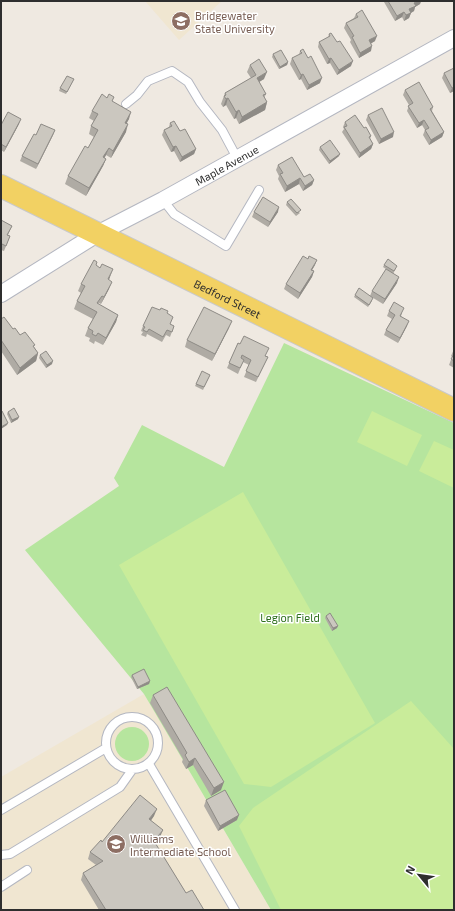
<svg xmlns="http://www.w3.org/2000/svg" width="455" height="911" font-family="'Exo 2',sans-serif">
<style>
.education{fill:#f0e6d1}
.green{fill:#b6e59e}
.pitch{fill:#c9ec9a}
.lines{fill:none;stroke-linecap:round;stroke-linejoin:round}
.service-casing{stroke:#b4b7c1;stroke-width:10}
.minor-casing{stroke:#b4b7c1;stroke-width:18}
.primary-casing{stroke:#c9c9c9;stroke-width:24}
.service{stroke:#fff;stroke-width:8}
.minor{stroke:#fff;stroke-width:16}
.primary{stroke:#f2d163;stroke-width:22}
.wall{fill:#afaba4}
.shaded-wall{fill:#8e8b86}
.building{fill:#cbc7bf;stroke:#8e8b86}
.labels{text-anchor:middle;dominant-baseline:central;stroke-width:3;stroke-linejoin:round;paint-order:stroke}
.education-label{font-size:11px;fill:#785e54;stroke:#fff;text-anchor:start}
.street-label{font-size:11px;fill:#2e2e2e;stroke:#fff}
.park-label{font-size:11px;fill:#2c6e1b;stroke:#fff}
</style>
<rect width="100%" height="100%" fill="#efe9e1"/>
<path class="education" d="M145 1H222L179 40Z
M144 694 271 910H1V777Z"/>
<path class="green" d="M284 343 454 423V910H271L144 694 25 550 119 486 114 478 142 425 224 467Z
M115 744a17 17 0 1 1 34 0a17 17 0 1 1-34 0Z"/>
<path class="pitch" d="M372 411 422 435 407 466 357 442Z
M434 441 454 450V488L419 471Z
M243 492 375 723 271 787 244 784 119 565Z
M411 701 454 749V910H281L239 826 253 808Z"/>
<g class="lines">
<g class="service-casing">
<path id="service" d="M126 104 137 95 148 81 172 71 188 82 200 102 222 130 237 158
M163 200 174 214 226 246 259 190
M106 743a26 26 0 1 1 52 0a26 26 0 1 1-52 0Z
M149 764 235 910
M1 810 106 748
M1 855 10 854 120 787 132 770
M1 887 27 870"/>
</g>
<g class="minor-casing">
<g id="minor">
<path id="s1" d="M1 294 97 234 163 200 454 38"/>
</g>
</g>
<g class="primary-casing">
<g id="primary">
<path id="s2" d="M1 186 454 410"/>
</g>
</g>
<use href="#service" class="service"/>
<use href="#minor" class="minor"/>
<use href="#primary" class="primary"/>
</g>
<path class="wall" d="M384 1H421L420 4 415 7 414 11 411 13 409 18 404 21 402 17 395 21 384 2Z
M356 14 375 41 371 43V51L359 58 350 42 351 40 344 28 346 23 354 18Z
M329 34 351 66 337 75 330 63 327 64 318 47 319 42 328 38Z
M300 51 320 83 307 90 301 79 299 80 290 64 292 58 299 55Z
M273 54 288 62 287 65 279 69 272 57Z
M250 65 264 79 259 82 266 94 264 98 267 102 265 110 239 124 236 118 234 119 226 105 223 107 221 104 225 93 251 78 247 72Z
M444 73 454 91 450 93 442 78Z
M74 79 66 94 59 91 60 88Z
M405 90 433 107 432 111 444 132 442 137 429 145 423 135 425 130 422 125 417 128 407 111 409 105 403 95Z
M114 97 112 101 129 119 126 123V132L111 158 106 155 104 158 106 159 103 166 86 196 65 184 68 176 88 148 94 137 89 134 91 126 94 121 89 118 92 111 107 98Z
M368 115 393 137 379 144 366 120Z
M345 122 364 128 371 136 370 139 373 144 371 149 359 158 342 132 344 129 343 127Z
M170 123 180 131 196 149 194 154 180 162 174 151 171 152 162 135 164 130 169 127Z
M19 124 4 152 1 150V125Z
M55 130 53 135 36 169 20 161 22 156 36 135Z
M320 147 339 156 329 164 319 150Z
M278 165 304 177 314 180 312 185 303 191 299 184 285 192 278 179 279 176 276 170Z
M287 202 300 213 296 216 286 205Z
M254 212H278L268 227 252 217Z
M1 220 12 226 8 235 10 236 4 251 1 250Z
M96 265 110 277 109 280V289L101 304 99 303 98 304 118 315 116 322 103 345 95 341 94 344 89 341 90 338 85 336 88 328 93 319 74 309 77 301 81 293 78 291 81 284Z
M315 265 312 270 314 271 312 277 298 299 284 289 286 284Z
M384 265 396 268 393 274 383 267Z
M397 283 383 304 370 296 372 291Z
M355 295 372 301 368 307 354 297Z
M389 311 402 313 401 316 407 326 398 343 384 335 386 330 392 319 387 316Z
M167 313 170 324 174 326 170 337 166 335 162 342 147 334 146 337 141 335 143 332 141 331 143 326Z
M1 319 20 335 34 347 38 353 36 361 17 375 1 351Z
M229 328 212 361 185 347 187 340Z
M238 343 268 357 256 382 244 377 249 365 243 362 238 374 227 368Z
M454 349V368L449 365 452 357 451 356Z
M40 355 52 364 46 368 39 358Z
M210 375 203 390 195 386 196 384Z
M8 412 18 419 11 423 7 414Z
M326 616 337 628 332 631 325 618Z
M132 675 150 681 149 684 137 689 131 677Z
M153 695 221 790 211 796 193 765 186 769 182 762 183 759 150 703Z
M206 800 237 820 218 831 204 806Z
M154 816 151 820 160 837 155 843 186 893 204 910H99L81 880 83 873 96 865 88 859 90 852 102 842Z"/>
<path class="shaded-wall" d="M418 1H421L420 4 415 7 414 11 407 15 409 9 414 3Z
M404 12 402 17 395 21 397 16Z
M411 13 409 18 404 21 406 15Z
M377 36 375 41 367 46 369 40Z
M372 46 371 51 359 58 360 53Z
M331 58 330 63 327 64 329 59Z
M353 61 351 66 337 75 339 70Z
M288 62 287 65 279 69 280 67Z
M267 72 264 79 254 85 257 78Z
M303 74 301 79 299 80 301 75Z
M322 78 320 83 307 90 309 85Z
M454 87V91L450 93 452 88Z
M228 98 226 105 223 107 226 99Z
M267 102 265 110 239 124 242 117Z
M239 110 236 118 234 119 236 112Z
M131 112 129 119 123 130 125 123Z
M21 119 19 124 4 152 6 147Z
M424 120 422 125 417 128 419 123Z
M128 124 126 132 111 158 113 151Z
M55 130 53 135 36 169 38 164Z
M394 132 393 137 379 144 381 139Z
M444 132 442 137 429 145 431 140Z
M373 144 371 149 359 158 360 153Z
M176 146 174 151 171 152 173 147Z
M109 148 106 155 101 165 103 157Z
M196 149 194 154 180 162 182 157Z
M340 154 339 156 329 164 330 161Z
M106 159 103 166 86 196 89 188Z
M300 178 299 184 285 192 287 186Z
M314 180 312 185 303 191 305 186Z
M279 207 278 212 268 227 270 222Z
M317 260 315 265 309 275 311 270Z
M113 269 110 277 105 287 108 279Z
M314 271 312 277 298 299 300 293Z
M399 277 397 283 383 304 385 299Z
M112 282 109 289 101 304 104 297Z
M118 315 116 322 103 345 106 338Z
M232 321 229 328 212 361 215 354Z
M409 321 407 326 398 343 400 338Z
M38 353 36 361 17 375 20 368Z
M53 361 52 364 46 368 47 365Z
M19 417 18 419 11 423 12 420Z
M8 423 7 425 1 429V427Z
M338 626 337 628 332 631 333 628Z
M150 681 149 684 137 689 138 687Z
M195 758 193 765 186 769 189 762Z
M224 782 221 790 211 796 214 788Z
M157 809 154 816 147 826 149 819Z
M239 815 237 820 218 831 220 826Z
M163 830 160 837 151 848 154 841Z"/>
<path class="building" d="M388 1H418L414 3 416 6 409 9 411 13 406 15 404 12 397 16Z
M362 10 377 36 369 40 372 46 360 53 352 37 354 36 346 23 358 17 356 14Z
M331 33 337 42 340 41 353 61 339 70 331 58 329 59 319 42 330 36 329 34Z
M303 49 308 58 311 56 322 78 309 85 303 74 301 75 292 58 302 53 300 51Z
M281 50 288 62 280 67 273 54Z
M259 59 267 72 257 78 266 94 263 95 267 102 242 117 239 110 236 112 228 98 226 99 224 96 226 95 225 93 256 75 250 65Z
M454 68V87L452 88 444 73Z
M67 76 74 79 67 92 60 88Z
M419 82 433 107 430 109 444 132 431 140 425 130 429 128 424 120 419 123 408 106 413 103 405 90Z
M102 94 107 98 109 94 114 97 112 101 131 112 125 123 128 124 113 151 109 148 103 157 106 159 89 188 68 176 85 146 88 148 98 130 91 126 98 114 92 111Z
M382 108 394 132 381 139 368 115Z
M8 112 21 119 6 147 1 144V125Z
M355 115 364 128 366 127 371 136 369 137 373 144 360 153 344 127 347 126 345 122Z
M174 121 180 131 185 129 196 149 182 157 176 146 173 147 164 130 172 126 170 123Z
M41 124 55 130 38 164 22 156 34 134 36 135Z
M330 140 340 154 330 161 320 147Z
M292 157 304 177 310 174 314 180 305 186 300 178 287 186 280 174 283 173 278 165Z
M263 197 279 207 270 222 254 212Z
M291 199 301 210 297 213 287 202Z
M1 220 12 226 7 235 10 236 6 246 2 244 1 246Z
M303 256 308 259 309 256 317 260 311 270 314 271 300 293 286 284Z
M388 259 397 266 394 271 384 265Z
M94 260 97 262 96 265 100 268 102 264 113 269 108 279 112 282 104 297 102 296 97 303 118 315 106 338 98 333 96 336 92 334 93 331 88 328 97 312 77 301 85 286 81 284Z
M386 269 399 277 385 299 372 291Z
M359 288 373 298 369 305 355 295Z
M394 302 404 308 400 316 409 321 400 338 386 330 395 315 389 311Z
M152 307 160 310 161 308 168 311 167 313 173 317 170 324 174 326 172 332 167 330 163 337 149 329 147 332 143 330 145 327 143 326Z
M204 307 232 321 215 354 187 340Z
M4 317 13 329 15 328 20 335 25 332 35 345 33 346 38 353 20 368 1 340V319Z
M244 336 269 348 265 356 268 357 258 377 246 371 251 360 242 355 241 358 244 360 240 368 229 363 238 343 240 344Z
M46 351 53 361 47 365 40 355Z
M454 354V361L451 359Z
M202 371 210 375 204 387 196 384Z
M14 408 19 417 12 420 8 412Z
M1 411H2L8 423 1 427Z
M330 613 338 626 333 628 326 616Z
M144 669 150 681 138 687 132 675Z
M167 687 224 782 214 788 195 758 189 762 185 755 187 753 153 695Z
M225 790 239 815 220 826 206 800Z
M140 795 157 809 149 819 163 830 154 841 186 893 192 890 204 910H106L83 873 103 861 90 852 101 840 102 842Z"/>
<defs>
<g id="university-disc" transform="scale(1)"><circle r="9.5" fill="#8d6e63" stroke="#fff"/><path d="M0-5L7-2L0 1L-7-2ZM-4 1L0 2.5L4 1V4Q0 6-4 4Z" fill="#fff"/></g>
<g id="school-disc" transform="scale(1)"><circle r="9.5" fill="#8d6e63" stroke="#fff"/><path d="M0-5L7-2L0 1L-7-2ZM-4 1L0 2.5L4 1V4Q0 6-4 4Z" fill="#fff"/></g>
</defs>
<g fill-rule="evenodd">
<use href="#university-disc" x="181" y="21"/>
<use href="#school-disc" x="116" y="844"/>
</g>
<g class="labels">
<g class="education-label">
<text x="195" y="15">Bridgewater<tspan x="195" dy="13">State University</tspan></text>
<text x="130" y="838">Williams<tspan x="130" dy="13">Intermediate School</tspan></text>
</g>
<g class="street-label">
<text stroke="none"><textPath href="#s1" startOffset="260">Maple Avenue</textPath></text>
<text stroke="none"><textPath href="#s2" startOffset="253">Bedford Street</textPath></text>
</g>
<g class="park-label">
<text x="290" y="617">Legion Field</text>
</g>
</g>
<rect width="455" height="911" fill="none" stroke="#2e2e2e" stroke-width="4"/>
<g transform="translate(419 875) rotate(299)" stroke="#ffffff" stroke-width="3" paint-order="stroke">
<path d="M0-3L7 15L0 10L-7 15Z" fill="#2e2e2e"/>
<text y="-6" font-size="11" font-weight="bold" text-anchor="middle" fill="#2e2e2e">N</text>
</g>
</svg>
